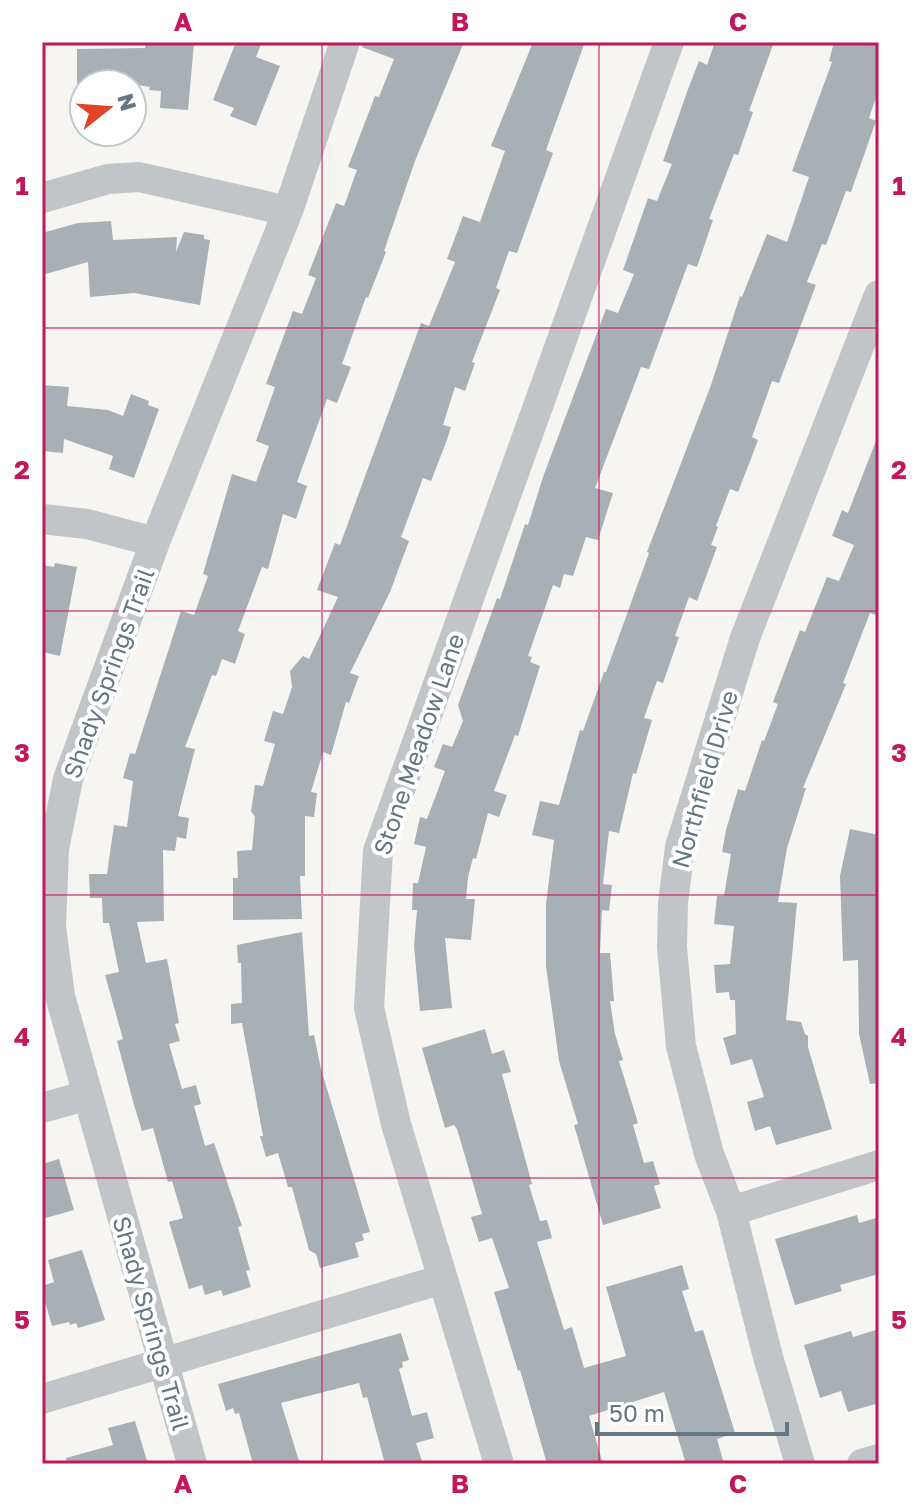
<svg xmlns="http://www.w3.org/2000/svg" width="921" height="1506" font-family="'Golos Text',sans-serif">
<style>
.building{fill:#a8b0b5}
.lines{fill:none;stroke-linecap:round;stroke-linejoin:round}
.minor{stroke:#c1c5c8;stroke-width:30}
.grid{fill:none;stroke:#c2185b;stroke-width:2;stroke-opacity:0.55}
.labels{text-anchor:middle;dominant-baseline:central;stroke-width:8;stroke-linejoin:round;paint-order:stroke}
.street-label{font-size:24px;fill:#657783;stroke:#fff}
.neatline{fill:none;stroke:#c2185b;stroke-width:3}
.grid-label{font-size:26px;text-anchor:middle;font-weight:bold;fill:#c2185b}
</style>
<rect width="100%" height="100%" fill="#f6f5f2"/>
<path class="building" d="M146 42 194 43 188 110 160 108 161 91 149 90 150 87 132 84H77V49L145 48Z
M236 42H262L256 57 280 66 256 126 230 116 234 108 213 100Z
M363 42H464L415 161 384 251 386 252 368 298 366 297 342 364 351 367 337 403 327 399 297 482 307 486 296 519 283 514 268 569 262 567 238 631 245 634 235 664 222 659 216 676 212 675 185 747 195 749 178 816 189 818 186 839 177 837 175 851 163 850 164 921 137 922 146 963 167 959 179 1023 175 1024 180 1041 169 1044 182 1089 196 1085 201 1104 194 1106 205 1146 214 1143 242 1226 238 1227 250 1270 246 1271 251 1287 223 1296 221 1290 205 1295 202 1285 189 1289 169 1222 183 1218 172 1181 168 1182 153 1128 142 1131 134 1105 117 1041 123 1039 105 975 119 972 109 923H103L102 898H90L89 874H107L114 825 127 827 133 781 123 778 130 753 135 754 181 611 194 615 208 576 203 574 232 474 256 482 269 446 256 441 275 387 266 384 293 311 302 314 316 278 308 275 336 203 344 206 357 170 348 167 375 96 379 97 394 59 362 47Z
M533 42H585L546 150 553 153 517 253 509 251 496 288 500 290 472 362 475 363 465 391 455 387 443 425 451 427 447 440 431 481 423 478 401 537 409 541 390 592 350 673 359 676 349 703 346 702 331 755 323 752 311 792 317 793 314 817 305 816V876H300L302 919 233 920V878H238L237 851 252 850 255 817 251 811 255 785 263 786 275 744 264 741 273 711 283 714 292 687 290 671 303 656 309 659 338 597 317 590 335 543 340 545 421 323 429 326 455 262 447 259 463 216 480 222 505 151 491 146Z
M715 42H774L749 111 753 112 738 155 734 154 709 219 713 220 697 267 688 264 649 369 641 367 595 488 613 493 598 540 586 537 573 576 564 574 560 588 553 585 528 656 532 657 530 662 540 666 518 736 515 735 494 791 507 795 499 817 488 813 476 859 473 858 468 877 466 899H475L471 940 445 938 452 1008 420 1011 414 946 417 910H412L413 883H418L426 847 414 844 420 817 427 819 445 771 434 767 443 744 452 747 463 721 458 705 497 598 500 599 525 524 528 525 543 477 606 309 618 313 634 274 623 270 648 198 657 201 672 164 663 161 687 92 699 61 707 65Z
M834 42H879V89L869 118 876 121 851 192 846 191 826 245 822 244 807 282 816 285 779 383 772 381 752 437 758 440 749 464 738 492 730 489 716 526 718 527 711 545 717 547 697 601 689 597 675 636 679 637 663 683 657 681 644 718 652 720 636 774 633 773 619 833 609 831 603 884 612 885 609 911 602 910 600 953H610L614 1001H610L615 1034 623 1060 619 1061 638 1123 633 1125 644 1163 653 1161 660 1184 654 1186 661 1208 603 1225 574 1125 578 1124 559 1061 546 966V904L554 840 532 835 540 801 559 805 580 730 583 731 604 672H606L649 553 647 552 711 385 740 296 742 297 767 234 787 242 809 177 792 171 832 62 829 61Z
M111 221 113 240 177 237 176 252 184 232 204 235V239L210 240 200 305 134 293 90 297 88 262 42 275V233L78 223Z
M42 385 69 387 67 406 108 410 123 416 131 394 149 401 148 405 159 409 134 478 109 469 113 456 64 439 63 453 42 451Z
M877 438 879 616 870 613 843 683 846 684 803 788H806L787 848 778 902 797 903 786 1020 801 1022 805 1034 808 1036V1047L832 1129 776 1145 770 1126 755 1131 747 1102 764 1097 752 1059 731 1065 723 1038 736 1034 735 1000H730L729 992 716 993 714 965 730 964 734 926 714 924 717 896H724L731 854 722 852 726 830 738 789 745 791 762 740 764 741 778 704 773 702 800 630 805 632 827 577 839 581 854 545 832 536 842 510 848 513Z
M55 563 77 567 60 656 42 652V565L54 567Z
M850 829 879 835V1083L870 1084 859 1034 858 960 843 961 840 876Z
M302 932 309 1036 314 1035 321 1069 370 1232 362 1234 364 1240 355 1243 359 1257 320 1268 316 1254 309 1250 292 1187H288L278 1153 266 1157 260 1136H263L242 1023 231 1024V1004L242 1003 241 963H238L237 945Z
M485 1029 492 1054 504 1050 511 1072 502 1074 532 1184 529 1185 540 1221 547 1220 552 1238 537 1242 564 1330 572 1327 584 1368 626 1356 606 1287 682 1265 689 1289 682 1291 695 1332 703 1330 735 1433 717 1439 724 1464H686L664 1392 589 1416 603 1464H547L520 1370 518 1371 494 1292 509 1288 492 1238 479 1242 471 1217 482 1214 457 1129 454 1125 445 1128 422 1048Z
M59 1159 74 1210 42 1219V1164Z
M857 1215 859 1223 879 1217V1274L840 1285 842 1291 795 1305 775 1239Z
M82 1250 105 1320 78 1328 76 1323 70 1325 69 1322 52 1326 42 1291V1286L54 1282 48 1260Z
M879 1329V1403L848 1412 841 1391 820 1398 804 1345 851 1331 853 1337Z
M401 1333 409 1360 402 1362 403 1367 399 1369 412 1416 427 1412 434 1438 416 1443 423 1464H385L367 1397 363 1398 359 1383 281 1403 300 1464H253L239 1413 235 1414 233 1408 226 1411 218 1384Z
M135 1421 148 1464H67L66 1458 113 1445 108 1428Z"/>
<g class="lines">
<path class="minor" d="M42 198 108 179 139 177 288 211
M42 519 87 524 155 542
M42 1108 88 1095
M731 1211 879 1165
M42 1399 443 1279
M192 1464 60 996 51 927 54 849 68 779 155 542 288 211 345 42
M499 1464 396 1124 369 1008 378 851 669 42
M800 1464 768 1357 731 1211 709 1154 681 1046 672 947 673 903 680 847 745 638 879 295
M862 1464 879 1459"/>
</g>
<path class="grid" d="M322 42V1464M599 42V1464M42 328H879M42 611H879M42 895H879M42 1178H879"/>
<g class="labels">
<g class="street-label">
<text transform="translate(108 673) rotate(-70)">Shady Springs Trail</text>
<text transform="translate(418 744) rotate(-71)">Stone Meadow Lane</text>
<text transform="translate(704 779) rotate(-74)">Northfield Drive</text>
<text transform="translate(152 1323) rotate(74)">Shady Springs Trail</text>
</g>
</g>
<rect width="921" height="1506" fill="none" stroke="#ffffff" stroke-width="88"/>
<g transform="translate(108 108) rotate(73)"><circle r="38" fill="#ffffff" stroke="#c1c9cd" stroke-width="2"/>
<path d="M0-6L14 30L0 20L-14 30Z" fill="#e14526"/>
<text y="-12" font-size="22" font-weight="bold" text-anchor="middle" fill="#657783">N</text>
</g>
<path d="M597 1422v12h190v-12" fill="none" stroke="#657783" stroke-width="4"/>
<text x="609" y="1422" font-size="24" fill="#657783" stroke="#ffffff" stroke-width="6" paint-order="stroke">50 m</text>
<rect x="44" y="44" width="833" height="1418" class="neatline"/>
<g class="grid-label">
<text x="183" y="31">A</text>
<text x="460" y="31">B</text>
<text x="738" y="31">C</text>
<text x="22" y="195">1</text>
<text x="899" y="195">1</text>
<text x="22" y="479">2</text>
<text x="899" y="479">2</text>
<text x="22" y="762">3</text>
<text x="899" y="762">3</text>
<text x="22" y="1046">4</text>
<text x="899" y="1046">4</text>
<text x="22" y="1329">5</text>
<text x="899" y="1329">5</text>
<text x="183" y="1493">A</text>
<text x="460" y="1493">B</text>
<text x="738" y="1493">C</text>
</g>
</svg>
